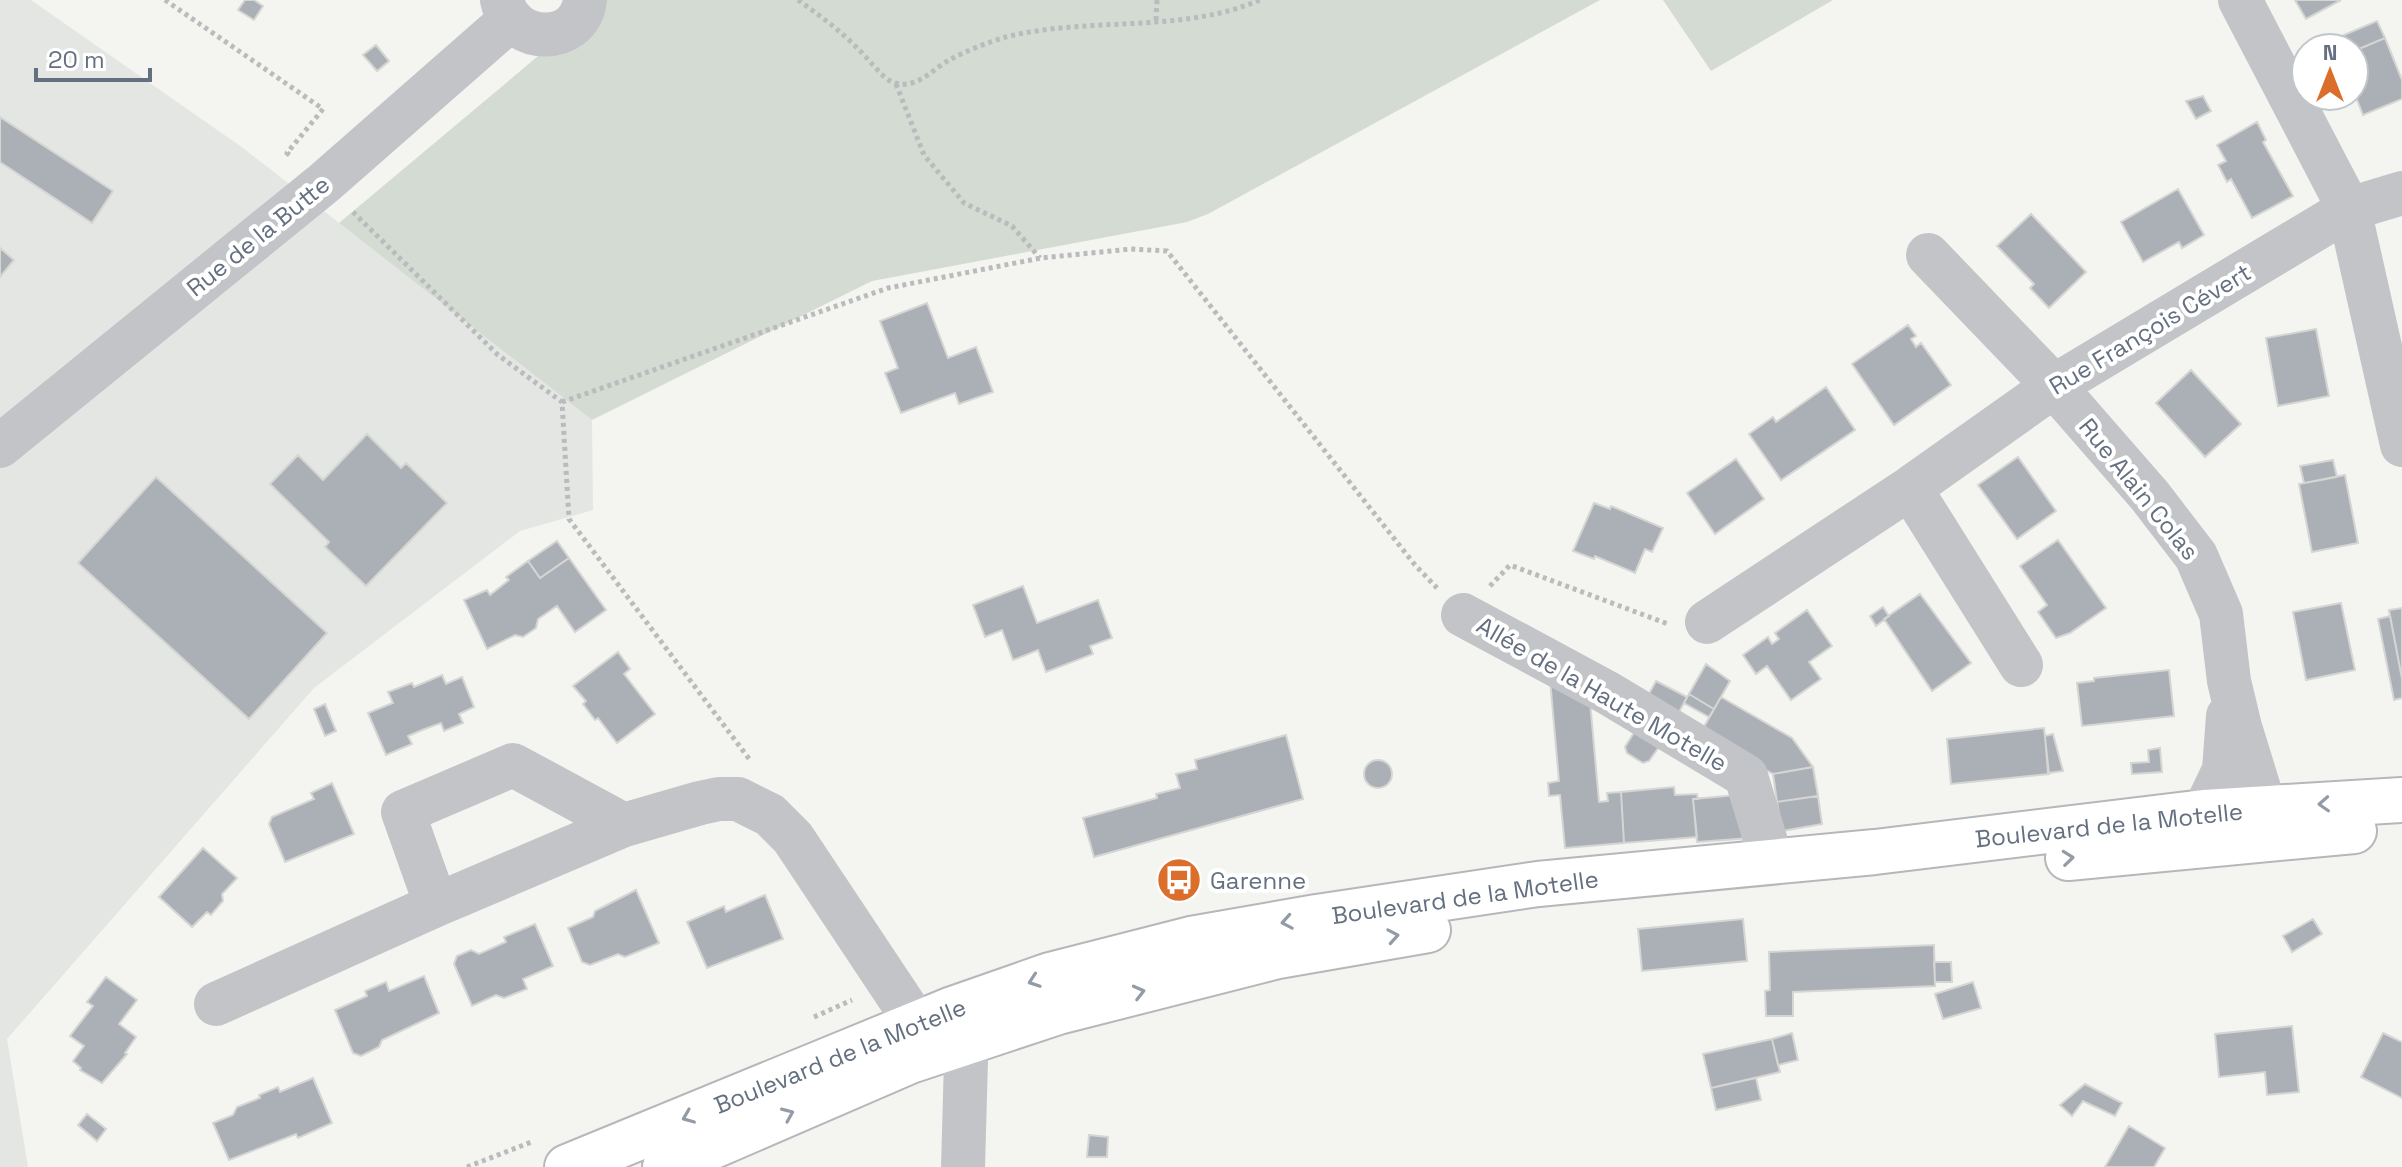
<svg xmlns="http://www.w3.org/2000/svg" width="2402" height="1167" font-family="'Space Grotesk',sans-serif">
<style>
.built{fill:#e4e6e4}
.green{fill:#d4dbd2}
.building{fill:#aab0b6;stroke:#d5d5d3;stroke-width:2}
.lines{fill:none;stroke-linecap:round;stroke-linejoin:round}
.major-casing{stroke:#b5b7bb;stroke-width:48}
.path{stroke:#b9bbbd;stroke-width:5;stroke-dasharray:4 4;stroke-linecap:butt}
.minor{stroke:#c2c4c8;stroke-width:44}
.major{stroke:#fff;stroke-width:44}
.oneway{stroke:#929ba6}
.labels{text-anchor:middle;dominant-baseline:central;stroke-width:8;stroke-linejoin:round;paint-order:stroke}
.street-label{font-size:24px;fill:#647080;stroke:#fff}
.poi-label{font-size:24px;fill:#647080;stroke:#fff;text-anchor:start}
</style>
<rect width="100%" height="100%" fill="#f4f4f0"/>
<path class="built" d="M0 0H31L243 148 592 420 593 510 520 531 314 688 7 1039 28 1167H0Z"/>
<path class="green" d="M605 0H1600L1208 214 1187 222 872 281 592 420 339 223Z
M1663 0H1833L1711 71Z"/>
<path class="building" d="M245 0H254L263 6 254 20 238 10Z
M2295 0H2341L2306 19Z
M2377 21 2385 38 2354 51V48H2336L2332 40Z
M2385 38 2402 80V99L2363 115 2354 92V51Z
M376 45 389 61 377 71 363 55Z
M2203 96 2211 111 2196 119 2186 101Z
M0 117 113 191 92 223 0 162Z
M2257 122 2266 140 2263 142 2293 196 2252 218 2231 179 2227 182 2218 165 2226 161 2217 145Z
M2178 189 2204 235 2182 248 2179 242 2143 262 2121 222Z
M2031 214 2086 272 2049 308 2030 288 2034 284 1997 246Z
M0 248 14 260 0 277Z
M927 303 948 358 976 347 993 392 959 404 955 393 901 413 885 373 898 368 880 321Z
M1908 325 1916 336 1911 339 1916 347 1921 343 1951 385 1894 425 1852 364Z
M2316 329 2329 396 2278 406 2266 338Z
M2191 370 2241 424 2205 457 2156 403Z
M1826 387 1855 430 1781 480 1749 434 1773 417 1776 422Z
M367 434 401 468 406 463 447 503 366 586 325 547 329 542 270 484 298 455 323 480Z
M2018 457 2056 511 2017 539 1978 485Z
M1736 459 1764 499 1715 534 1687 493Z
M2333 460 2337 477 2304 483 2300 466Z
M2345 475 2358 543 2312 552 2299 484Z
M156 477 327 633 249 719 78 563Z
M1594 503 1610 509 1611 506 1663 528 1652 552 1645 549 1635 573 1595 556 1594 559 1573 551Z
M2058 540 2106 608 2070 633 2056 638 2038 612 2047 605 2020 566Z
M557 541 569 558 540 578 528 561Z
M569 558 606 610 575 632 557 606 538 619 536 628 523 637 515 635 487 649 464 600 487 590 490 595 509 580 506 577 528 561 540 578Z
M1023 586 1037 623 1098 600 1112 638 1090 646 1093 654 1046 672 1038 650 1013 660 1002 630 985 637 973 605Z
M1920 594 1971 663 1932 691 1884 619Z
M2341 603 2355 670 2306 680 2293 612Z
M1883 607 1889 616 1876 626 1870 616Z
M2402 608V679L2389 610Z
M1807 610 1832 646 1809 662 1821 679 1791 700 1767 666 1756 674 1743 655 1768 637 1772 644 1779 639 1775 633Z
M2390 616 2402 679V698L2394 700 2378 619Z
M618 652 630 669 624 674 655 714 617 743 598 718 595 720 583 704 586 701 573 686Z
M1706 664 1730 681 1714 709 1689 694Z
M2169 670 2174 716 2082 726 2077 683 2094 681V678Z
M442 675 446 684 462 677 474 707 459 714 463 723 444 731 441 723 422 730 408 736 412 744 386 755 368 713 393 703 388 692 412 683 414 687Z
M1550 679 1590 701 1599 802 1608 801 1607 793 1621 792 1624 843 1565 848 1560 795 1549 796 1548 783 1559 781Z
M1656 681 1687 697 1676 718 1645 701Z
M1689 694 1714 709 1709 717 1684 703Z
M1721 697 1792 738 1813 767 1773 774 1701 732Z
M325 704 336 731 325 736 314 709Z
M2044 728 2049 774 1951 784 1947 739Z
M1635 731 1661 744 1649 761 1643 763 1627 753 1625 747Z
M2053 734 2063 771 2048 773 2045 736Z
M1286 735 1303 799 1094 857 1083 818 1157 798 1156 794 1180 788 1176 774 1197 769 1195 760Z
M2160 748 2162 772 2132 774 2131 763 2149 762 2148 750Z
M1364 774a14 14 0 1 1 28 0a14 14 0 1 1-28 0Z
M1813 767 1818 796 1777 802 1773 774Z
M332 783 354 834 285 862 269 824 272 817 314 799 311 793Z
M1674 787 1675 795 1697 794 1698 799H1693L1697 837 1624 843 1621 792Z
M1737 795 1750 838 1697 842 1693 799Z
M1818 796 1822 824 1782 831 1777 802Z
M203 848 237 878 222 894 223 901 211 915 207 912 192 927 159 897Z
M636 890 659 943 625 957 618 954 590 965 582 962 568 928 593 917 595 911Z
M765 895 783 939 707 968 687 922 724 906 726 912Z
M1743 919 1747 961 1642 971 1638 929Z
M2313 919 2322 934 2292 952 2283 936Z
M535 924 553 966 523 979 527 989 504 998 496 995 472 1006 454 964 457 956 471 950 479 954 506 942 504 937Z
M1934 945 1935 986 1793 992V1016H1766L1765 991 1770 990 1769 952Z
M1934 962H1951L1952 982H1935Z
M424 976 439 1013 382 1040 379 1047 361 1056 353 1053 335 1010 367 996 365 991 386 982 389 991Z
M106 977 137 1000 119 1024 136 1037 125 1053 127 1054 102 1083 80 1070 81 1068 73 1061 84 1046 70 1036 93 1006 87 1002Z
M1973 982 1981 1008 1943 1019 1935 994Z
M2292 1026 2299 1092 2267 1095 2265 1072 2219 1077 2215 1034Z
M1792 1033 1798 1060 1778 1065 1772 1039Z
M2383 1033 2402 1042V1098L2361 1077Z
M1772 1039 1780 1072 1711 1088 1703 1054Z
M313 1078 332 1123 298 1138 296 1134 229 1160 213 1123 233 1115 237 1107 260 1098 259 1095 278 1087 280 1092Z
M1756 1078 1761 1100 1716 1110 1711 1088Z
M2085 1084 2122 1103 2115 1116 2083 1101 2072 1116 2060 1105Z
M87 1114 106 1129 97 1141 78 1125Z
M2129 1126 2165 1148 2154 1167H2105Z
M1089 1135 1108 1137 1107 1157H1087Z"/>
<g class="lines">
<g class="major-casing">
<path id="major" d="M2068 858 2354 831
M567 1167 950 1010 1050 975 1191 939 1317 917 1538 884 1875 852 2204 812 2402 800
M665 1167 910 1061 1058 1012 1278 956 1428 930"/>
</g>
<path class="path" d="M165 0 323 109 287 153 292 157
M798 0C825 19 850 38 872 64 879 71 885 80 895 83 917 89 932 70 949 60 966 51 988 42 1006 37 1089 16 1181 34 1260 0
M1156 20 1157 0
M896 84 924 155 964 203 1012 226 1040 258
M353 212 498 355 562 402 569 519 750 760
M562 402 888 288 1041 258 1131 249 1167 251 1415 565 1437 588
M1490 586 1510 565 1668 624
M814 1017 852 1000
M467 1167 534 1141"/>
<path class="minor" d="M502 0C511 45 579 47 585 0
M2240 0 2349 209 2402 445
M1928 255 2054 386 2150 496 2196 556 2221 614 2229 681 2240 727 2265 808 2235 827
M0 446 324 183 510 20
M1910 488 2021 665
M1463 615 1608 693 1746 776 1772 862
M1707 622 1910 488 2054 386 2349 209 2402 193
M2204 812 2224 770 2228 716
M436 905 403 812 513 765 624 825
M216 1004 436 905 624 825 700 803 719 799H738L770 815 793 838 904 1005 930 1054
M950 1010 966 1060 963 1167"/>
<use href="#major" class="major"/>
</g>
<defs><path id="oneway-chevron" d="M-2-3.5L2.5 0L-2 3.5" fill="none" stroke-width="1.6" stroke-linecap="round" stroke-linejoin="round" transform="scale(2)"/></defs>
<g class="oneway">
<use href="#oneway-chevron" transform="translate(2324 804) rotate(177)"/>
<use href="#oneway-chevron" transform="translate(2068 858) rotate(-6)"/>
<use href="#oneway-chevron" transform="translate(1287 922) rotate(170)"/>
<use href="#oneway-chevron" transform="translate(1393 936) rotate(-10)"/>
<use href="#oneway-chevron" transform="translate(1034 981) rotate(161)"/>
<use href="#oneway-chevron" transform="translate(1139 992) rotate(-14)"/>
<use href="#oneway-chevron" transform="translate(788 1114) rotate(-23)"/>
<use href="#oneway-chevron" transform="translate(688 1117) rotate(158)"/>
</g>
<defs>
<g id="bus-disc" transform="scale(2.3)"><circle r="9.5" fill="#db6e2a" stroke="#fff"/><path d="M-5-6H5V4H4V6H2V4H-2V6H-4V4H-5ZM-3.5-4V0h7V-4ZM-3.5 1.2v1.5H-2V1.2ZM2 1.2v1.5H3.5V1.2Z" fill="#fff"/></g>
</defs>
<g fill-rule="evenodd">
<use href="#bus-disc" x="1179" y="880"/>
</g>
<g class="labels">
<g class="street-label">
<text transform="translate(258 236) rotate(-39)">Rue de la Butte</text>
<text transform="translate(2150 329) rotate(-31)">Rue François Cévert</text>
<text transform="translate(2139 489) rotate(51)">Rue Alain Colas</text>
<text transform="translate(1602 694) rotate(30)">Allée de la Haute Motelle</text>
<text transform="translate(2109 825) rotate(-6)">Boulevard de la Motelle</text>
<text transform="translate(1465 897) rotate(-8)">Boulevard de la Motelle</text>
<text transform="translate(840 1056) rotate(-22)">Boulevard de la Motelle</text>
</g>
<g class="poi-label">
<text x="1210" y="880">Garenne</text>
</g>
</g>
<g transform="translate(2330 72)"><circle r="38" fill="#ffffff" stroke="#c1c6cc" stroke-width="2"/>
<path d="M0-6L14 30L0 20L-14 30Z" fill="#db6e2a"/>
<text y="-12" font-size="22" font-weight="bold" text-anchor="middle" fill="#647080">N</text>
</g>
<path d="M36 68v12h114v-12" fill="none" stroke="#647080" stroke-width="4"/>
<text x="48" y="68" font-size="24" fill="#647080" stroke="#ffffff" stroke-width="6" paint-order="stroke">20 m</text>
</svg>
